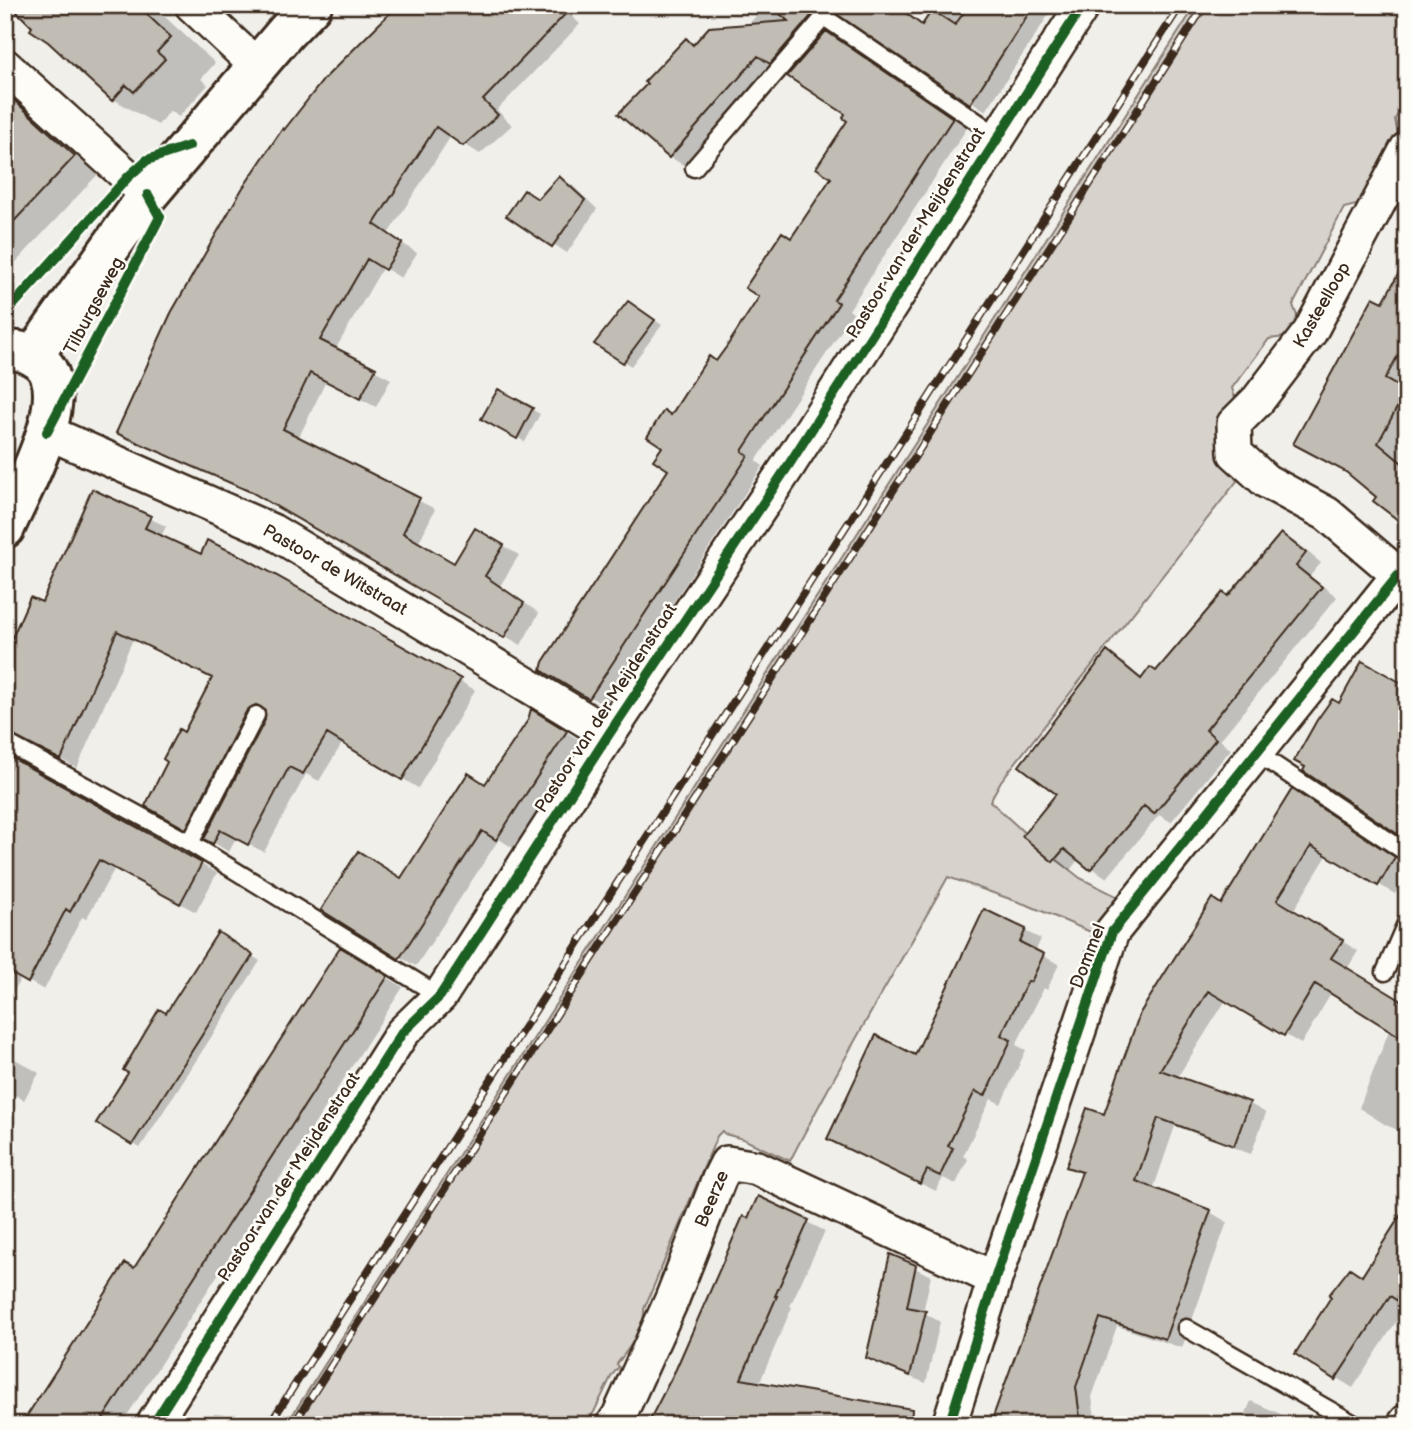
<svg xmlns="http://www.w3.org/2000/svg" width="1412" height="1430" font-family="'Balsamiq Sans',sans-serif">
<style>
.green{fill:#d7d2cc;stroke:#897e75;stroke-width:2}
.shadow{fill:#0003}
.building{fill:#c1bcb4;stroke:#3b2a1e;stroke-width:2}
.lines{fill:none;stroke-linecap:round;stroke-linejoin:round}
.service-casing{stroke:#3b2a1e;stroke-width:21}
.minor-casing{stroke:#3b2a1e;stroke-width:38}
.tertiary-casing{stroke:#3b2a1e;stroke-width:44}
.service{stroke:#fdfcf7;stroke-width:16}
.minor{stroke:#fdfcf7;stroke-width:33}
.tertiary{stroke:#fdfcf7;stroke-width:38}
.rail-casing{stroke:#3b2a1e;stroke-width:8}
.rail{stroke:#fdfcf7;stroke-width:5;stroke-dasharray:16;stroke-linecap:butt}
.cycleway-casing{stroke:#fdfcf7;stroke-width:15}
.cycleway{stroke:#1b5e20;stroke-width:10}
.labels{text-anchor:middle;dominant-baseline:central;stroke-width:5;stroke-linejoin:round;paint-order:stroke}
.street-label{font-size:18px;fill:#3b2a1e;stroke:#fdfcf7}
</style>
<rect width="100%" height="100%" fill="#f1efea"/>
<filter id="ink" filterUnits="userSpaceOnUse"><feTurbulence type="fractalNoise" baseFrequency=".0143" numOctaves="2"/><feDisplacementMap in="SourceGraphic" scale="14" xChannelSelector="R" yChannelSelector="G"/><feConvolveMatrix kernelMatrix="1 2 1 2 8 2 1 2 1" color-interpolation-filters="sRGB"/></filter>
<g filter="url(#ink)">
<path class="green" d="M1196 5H1407V102L1395 119 1399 141 1364 203 1344 208 1293 305 1300 324 1294 336 1269 339 1232 388 1237 405 1217 448 1237 481 1001 781 990 801 1031 839 1080 878 1118 897 1093 933 1030 906 948 877C895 972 839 1064 790 1161L743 1139 725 1134 722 1131 717 1136 644 1309C645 1329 629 1348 617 1364L619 1367 612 1375 594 1412 584 1425H286Z"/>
<path class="shadow" d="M12 5H152L215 63 201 79 208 85 179 117 170 111 158 125 113 99Z
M247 5H265L259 12Z
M399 5H577L569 13 580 24 497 110 512 125 480 154 451 136 388 234 417 253 401 278 383 267 335 350 391 379 376 407 326 381 298 439 435 509 418 544 455 566 476 530 519 555 500 586 539 613 521 645 269 501 118 432 285 132Z
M766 5H895L923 26 942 18 951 5H1055L986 111 840 15 832 18 774 64 685 166 670 157 686 41 695 46 713 25 734 40Z
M842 42 967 128 849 310 853 313 756 461 763 466 605 706 543 669 671 469 664 447 671 417 717 362 761 296 791 240 834 177 850 121Z
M11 99 37 114 100 172 5 274V105Z
M559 178 573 186 597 209 567 253 509 215 539 200Z
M1407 262V376L1400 389 1407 393V525L1379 497 1349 473 1384 304Z
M636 308 662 325 631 366 596 344Z
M499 391 540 414 525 442 484 418Z
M5 455 18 463 5 491Z
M92 492 166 526 161 537 202 556 243 558 475 690 418 788 343 742 319 781 306 774 264 852 236 838 229 852 206 838 267 720V716L262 719 202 836 163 815 185 734 214 679 133 639 77 768 27 741 21 740 12 745 10 753 15 762 217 873 196 912 115 868 86 919 82 917 44 990 21 977 5 1009V659L43 604Z
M1282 535 1298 544 1321 563 1310 576 1337 597 1220 740 1231 749 1171 822 1159 815 1107 878 1079 859 1070 870 1054 860 1025 836 1058 794 1107 653 1123 662 1143 679 1157 673 1229 598Z
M1407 688V838L1305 771 1340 705Z
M532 712 583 742 513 848 499 839 416 966 400 957 486 786 530 720Z
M1309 801 1407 866V875L1395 894 1328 854 1293 911 1358 951 1347 969 1400 1001 1407 990V1134L1386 1125 1359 1108 1390 1028 1332 992 1301 1044 1226 1000 1177 1078 1250 1104 1266 1113 1251 1154 1175 1126 1153 1190 1210 1212 1227 1222 1182 1348 1117 1326 1092 1397 1096 1425H992L1083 1174 1068 1166 1105 1116 1222 906Z
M985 911 1041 939 1035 952 1059 964 1047 990 1044 988 1016 1045 1026 1050 1001 1104 991 1099 963 1156 968 1159 956 1184 943 1178 936 1191 829 1139 916 1057Z
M226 939 260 961 140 1148 99 1122 167 1015Z
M340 949 403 987 121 1425H23L134 1270Z
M5 1053 39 1073 24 1100 5 1089Z
M759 1198 825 1231 790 1306 792 1307 759 1384 677 1370Z
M891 1256 931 1276 923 1312 940 1322 926 1383 887 1368 872 1359Z
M1363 1277 1407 1305 1353 1388 1297 1354Z
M1251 1401 1294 1420 1303 1425H1241Z
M902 1409 918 1418 917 1425H840Z"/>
<path class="building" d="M10 5H137L171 37 157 52 165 59 134 92 126 85 112 101 48 42 30 30 32 27Z
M398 5H574L483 100 498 115 463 146 436 127 374 224 402 243 385 270 367 259 320 340 376 368 360 399 310 373 283 429 420 498 403 533 454 563 475 528 504 545 485 576 524 603 504 638 251 492 116 433 171 313 242 189 283 128 284 130 324 79Z
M770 5H895L922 25 932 10 955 25 969 5H1034L970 104 825 7 816 10 770 64 758 56 669 158 618 114 647 84 644 82 686 38 693 45 709 27 788 21Z
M826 31 953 118 834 300 839 303 742 451 748 456 589 699 541 670 543 662 668 470 653 460 662 447 647 437 664 410 671 415 709 356 716 361 727 346 759 297 745 288 782 232 791 238 831 178 816 168 847 121 843 118 845 114 787 76Z
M5 92 75 156 5 231Z
M559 176 585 200 552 247 506 216 524 190 538 199Z
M1407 258V339L1385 379 1406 391 1378 443 1402 463 1407 456V527L1373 501 1376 497 1346 472 1293 444 1373 297 1383 302Z
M628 301 655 320 623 363 594 344Z
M498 389 533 408 517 439 481 419Z
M92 489 151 516 145 528 201 554 207 540 243 557 461 679 402 780 327 734 303 774 289 767 248 845 220 830 213 844 204 839 265 720V710L256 705 247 710 186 829 145 806 167 762 163 759 179 729 184 732 212 678 117 631 61 760 5 732V654L30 597 42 602Z
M1281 533 1306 553 1296 566 1322 587 1206 730 1216 739 1154 814 1144 806 1090 870 1064 849 1053 862 1022 836 1056 794 1019 766 1107 651 1141 679 1150 667 1156 671 1223 592 1228 596Z
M1362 661 1407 686 1405 839 1303 771 1305 767 1294 761 1317 720 1332 699 1339 703Z
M531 709 567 731 496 840 482 831 399 959 321 910 358 851 401 878 468 773 485 784 528 720Z
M5 754 202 863 180 904 99 860 70 912 66 909 28 983 5 970Z
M1292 789 1395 857 1378 886 1311 846 1277 900 1343 940 1331 958 1407 1004V1015L1399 1036 1315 984 1284 1036 1208 991 1160 1070 1250 1102 1234 1146 1158 1118 1136 1181 1211 1210 1165 1339 1100 1318 1076 1387 1081 1425H990L1082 1172 1066 1167 1087 1108 1104 1114 1140 1013 1212 898 1221 904Z
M984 909 1026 929 1020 942 1044 954 1031 982 1028 981 1001 1035 1011 1040 985 1096 975 1091 948 1146 953 1148 940 1176 927 1170 920 1184 827 1139 876 1035 915 1055Z
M218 932 253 955 132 1145 96 1123 128 1073 123 1070 159 1009 166 1013Z
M340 947 388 976 99 1425H21L125 1263 134 1268Z
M758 1196 809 1220 775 1296H777L741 1379 912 1409 911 1425H647L676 1369 743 1216 748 1218Z
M1407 1205V1307L1390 1296 1335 1380 1295 1354 1331 1297 1329 1295 1350 1268 1362 1276Z
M890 1254 916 1265 907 1307 926 1311 910 1376 866 1358Z"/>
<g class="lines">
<g class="service-casing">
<path id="service" d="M694 168 824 17 998 136
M5 742 190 843 440 996
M1255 752 1407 853
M190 843 256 715
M1385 972 1407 921
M1186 1328 1356 1425"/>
</g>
<g class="minor-casing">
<path id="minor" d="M192 5 257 66
M5 66 148 195
M1407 149 1310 332 1258 400 1234 424 1235 453 1266 481 1327 514 1407 582
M47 432 272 531 609 734
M153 1425 402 1033 440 996 609 734 788 466 1083 5
M613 1425 619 1416 672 1299 719 1179 727 1163 757 1168 995 1279
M949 1425 995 1279 1112 932 1398 576
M1404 1425 1407 1421"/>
</g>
<g class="tertiary-casing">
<path id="tertiary" d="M5 351C18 348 29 353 40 361 78 394 21 491 5 528
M33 356 148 195 286 32 312 5"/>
</g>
<use href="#service" class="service"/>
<use href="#minor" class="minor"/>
<use href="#tertiary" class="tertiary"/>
<g class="rail-casing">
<path id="rail" d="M269 1425 1181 5
M293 1425 1205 5"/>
</g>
<use href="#rail" class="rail"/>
<g class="cycleway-casing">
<path id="cycleway" d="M5 314 128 177 147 160 189 146
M47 432 160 217 148 195
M153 1425 402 1033 440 996 609 734 788 466 1083 5
M949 1425 995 1279 1112 932 1398 576"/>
</g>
<use href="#cycleway" class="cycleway"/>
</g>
</g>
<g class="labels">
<g class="street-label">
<text transform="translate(916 233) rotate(-58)">Pastoor van der Meijdenstraat</text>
<text transform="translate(1322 305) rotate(-60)">Kasteelloop</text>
<text transform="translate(94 306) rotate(-62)">Tilburgseweg</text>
<text transform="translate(335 570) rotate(30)">Pastoor de Witstraat</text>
<text transform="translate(606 708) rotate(-57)">Pastoor van der Meijdenstraat</text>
<text transform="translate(1088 956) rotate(-69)">Dommel</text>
<text transform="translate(289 1177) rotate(-57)">Pastoor van der Meijdenstraat</text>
<text transform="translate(712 1199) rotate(-67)">Beerze</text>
</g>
</g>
<rect width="1412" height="1430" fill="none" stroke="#fdfcf7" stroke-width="28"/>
<rect x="14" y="14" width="1384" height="1402" fill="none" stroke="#3b2a1e" stroke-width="2.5" filter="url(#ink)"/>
</svg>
